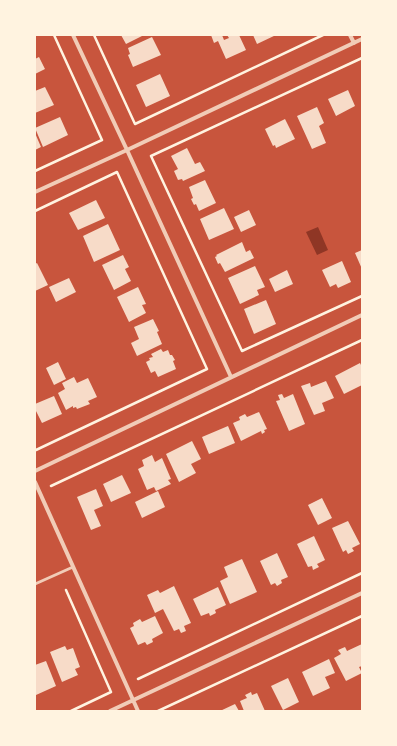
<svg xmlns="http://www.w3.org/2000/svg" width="397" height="746" font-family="'DM Sans',sans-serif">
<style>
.water{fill:#8f3625}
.building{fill:#f7dbc8}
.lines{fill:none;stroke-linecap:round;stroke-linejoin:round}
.path{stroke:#fff3e0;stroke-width:2.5}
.service{stroke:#f1ccb7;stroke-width:3}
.minor{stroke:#f1ccb7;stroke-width:4}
</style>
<rect width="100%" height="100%" fill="#c8553d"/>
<path class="water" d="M318 227 328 250 317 255 306 232Z"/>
<path class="building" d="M121 35H144L126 44Z
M211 35H222L224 40 229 38 227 35H239L246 50 226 59 218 41 214 43Z
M253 35H276L257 44Z
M152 37 161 55 133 67 128 55 130 54 128 48Z
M39 57 45 69 35 74V59Z
M160 74 170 96 146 107 136 85Z
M45 87 54 105 35 113V91Z
M348 90 355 106 336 116 328 99Z
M317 107 324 123 319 126 326 143 312 149 297 116Z
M60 117 68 135 43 147 35 128Z
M285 119 295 139 276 148 275 145 273 146 265 129Z
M35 133 41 147 35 150Z
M187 148 195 164 200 162 205 171 183 181 182 179 178 180 174 171 178 169 171 156Z
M205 180 216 203 199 211 196 204 194 205 191 199 193 198 189 187Z
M96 200 105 218 78 230 69 213Z
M224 208 234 229 209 240 200 219Z
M249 210 256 225 241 232 234 217Z
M108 224 120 250 94 262 83 236Z
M242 242 246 252 250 250 254 258 225 272 220 263 218 264 215 257 217 256 216 255Z
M362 250V269L355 253Z
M123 255 129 267 125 269 131 281 114 290 102 265Z
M342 261 351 282 338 288 336 284 330 287 322 270Z
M37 263 48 285 35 291V264Z
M255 266 265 287 257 290 259 295 240 304 228 278Z
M287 270 293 284 275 292 269 279Z
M69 278 76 292 56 302 49 287Z
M138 287 146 304 142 305 146 313 129 322 117 297Z
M266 300 276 324 254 334 244 309Z
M153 319 159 331 157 332 162 344 137 356 131 343 139 339 134 327Z
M161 349 163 352 168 350 170 355H172L175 360 173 361 176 369 158 377 155 371 151 373 146 362 150 360 149 358 153 357 151 354Z
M58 362 66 379 54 385 46 368Z
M360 363 362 367V385L344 394 335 376Z
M74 377 77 383 88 378 97 397 88 401 90 404 77 409 76 407 73 408V406L66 410 58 393 65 389 62 383Z
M326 381 334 398 322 403 325 411 314 415 301 386 310 383 311 387Z
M282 394 284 398 293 394 305 424 289 431 276 401 280 400 278 395Z
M54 396 62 414 42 423 35 409V404Z
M259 412 267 429 264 430 265 432 262 434 261 431 241 441 233 423 240 420 239 417 245 414 247 417Z
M228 426 235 443 209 454 202 437Z
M192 441 201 459 191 464 196 473 179 482 166 454Z
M152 455 155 462 162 458 171 479 168 480 171 484 156 491 154 487 147 490 138 469 144 466 142 460Z
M122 475 131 493 111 502 103 484Z
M96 489 103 506 94 510 101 526 91 530 77 497Z
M158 491 165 507 142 518 135 502Z
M322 498 332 518 318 525 308 505Z
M348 521 360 544 352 548 354 551 348 554 346 550 343 552 332 528Z
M314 536 325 560 317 564 319 567 313 570 312 566 308 567 297 544Z
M277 553 288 577 281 580 282 583 277 586 275 583 271 585 260 561Z
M242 559 257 592 230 604 220 581 228 577 224 567Z
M174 586 191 623 184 626 186 631 181 633 179 629 174 631 163 609 155 613 147 595 158 590 160 593Z
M218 587 226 605 215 610 216 613 210 616 209 613 201 616 193 599Z
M155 616 163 633 152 639 153 642 147 645 145 642 138 645 130 628 134 626 133 623 140 619 142 622Z
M362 644V666L359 667 362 673 346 681 334 658 341 654 338 650 345 647 347 651Z
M65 646 67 650 73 648 80 667 75 669 78 675 62 682 50 652Z
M329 659 335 673 325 677 330 688 313 696 302 672Z
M46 661 56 686 36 695 35 693V665Z
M288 678 299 702 283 710 271 686Z
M251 692 252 695 257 693 265 711H244L240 701 247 698 245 695Z
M235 704 239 711H220Z"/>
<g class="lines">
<path class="path" d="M94 35 135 124 323 35
M362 58 151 156 242 351 362 296
M35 171 102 140 54 35
M35 211 117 172 207 369 36 450
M51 486 362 340
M66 590 111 692 71 711
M138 679 362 573
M158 711 362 616"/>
<path class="service" d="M35 584 73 567"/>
<path class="minor" d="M73 35 127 150 231 377
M350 35 354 43
M35 192 127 150 362 39
M35 471 362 315
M35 482 138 711
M110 711 362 593"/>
</g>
<rect width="397" height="746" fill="none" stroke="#fff3e0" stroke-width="72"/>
</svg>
